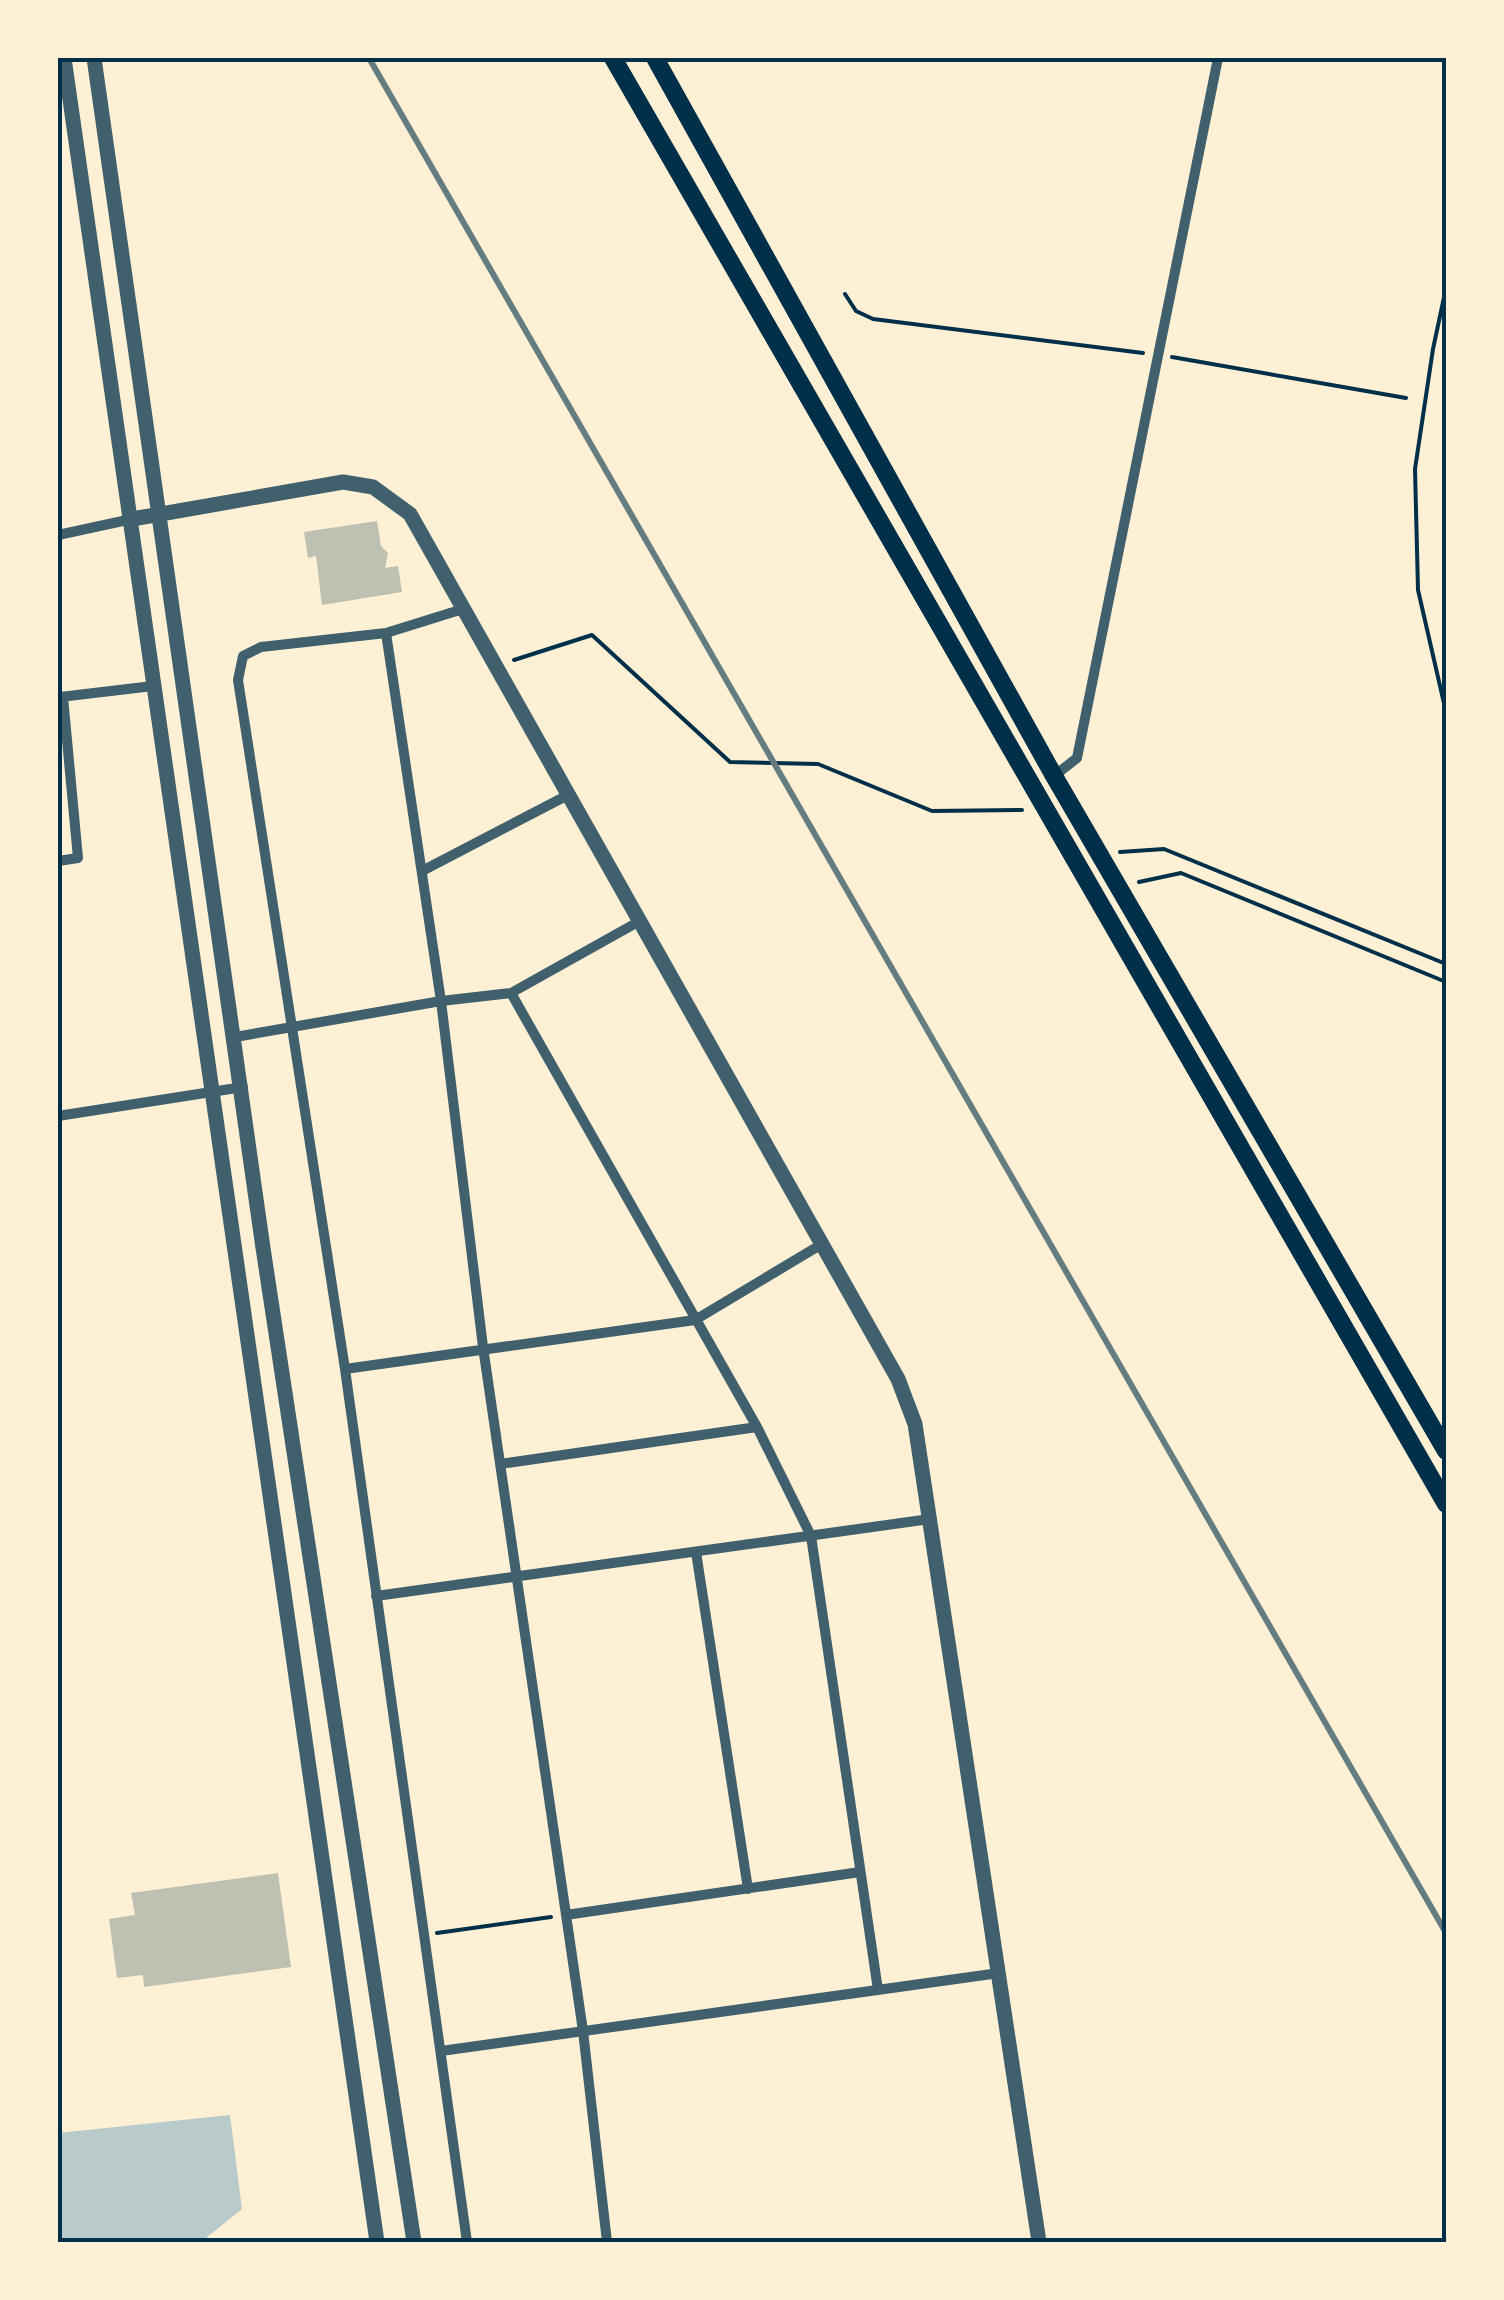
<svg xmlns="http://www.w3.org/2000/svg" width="1504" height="2300" font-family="Figtree,sans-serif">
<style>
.green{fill:#b9caca}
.building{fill:#bec0b2}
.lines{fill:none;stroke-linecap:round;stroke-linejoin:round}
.path{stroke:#003049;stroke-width:4}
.minor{stroke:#3f606c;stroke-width:10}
.tertiary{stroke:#3f606c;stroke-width:15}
.secondary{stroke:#003049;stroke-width:18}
.rail{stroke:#657d81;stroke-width:6}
.neatline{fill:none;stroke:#003049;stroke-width:4}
</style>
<rect width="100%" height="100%" fill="#fdf0d5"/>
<path class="green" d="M230 2115 242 2209 201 2242H58V2133Z"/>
<path class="building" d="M377 521 381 546 388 553 385 568 398 566 402 592 322 605 316 556 308 558 304 532Z
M278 1873 291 1967 144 1987 143 1975 117 1978 109 1919 135 1915 131 1893Z"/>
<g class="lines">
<path class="path" d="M1446 288 1433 349 1415 469 1418 590 1446 712
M845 294 856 311 873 319 1143 353
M1172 357 1406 398
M514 660 592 635 730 762 818 764 932 811 1022 810
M1120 852 1164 849 1446 964
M1139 882 1181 873 1446 982
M437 1933 551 1917"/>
<path class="minor" d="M58 535 132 519
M463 609 386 633 261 647 243 656 238 680 345 1369 467 2242
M386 633 441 1001 483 1347 583 2031 607 2242
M60 697 153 686
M1054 776 1077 758 1218 58
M58 861 78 858 63 697
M422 871 568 795
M511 993 757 1427 811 1536 878 1990
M235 1037 441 1001 511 993 638 922
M58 1116 243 1087
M345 1369 695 1320 822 1244
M500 1464 757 1427
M696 1552 748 1889
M376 1596 930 1519
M566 1915 860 1872
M441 2051 999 1973"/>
<path class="tertiary" d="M64 58 377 2242
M94 58 263 1248 414 2242
M132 519 343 482 373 487 410 514 898 1379 915 1424 1039 2242"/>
<path class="secondary" d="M613 58 1446 1504
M655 58 1054 776 1446 1451"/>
<path class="rail" d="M369 58 1446 1933"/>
</g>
<rect width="1504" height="2300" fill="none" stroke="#fdf0d5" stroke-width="120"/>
<rect x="60" y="60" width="1384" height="2180" class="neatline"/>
</svg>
